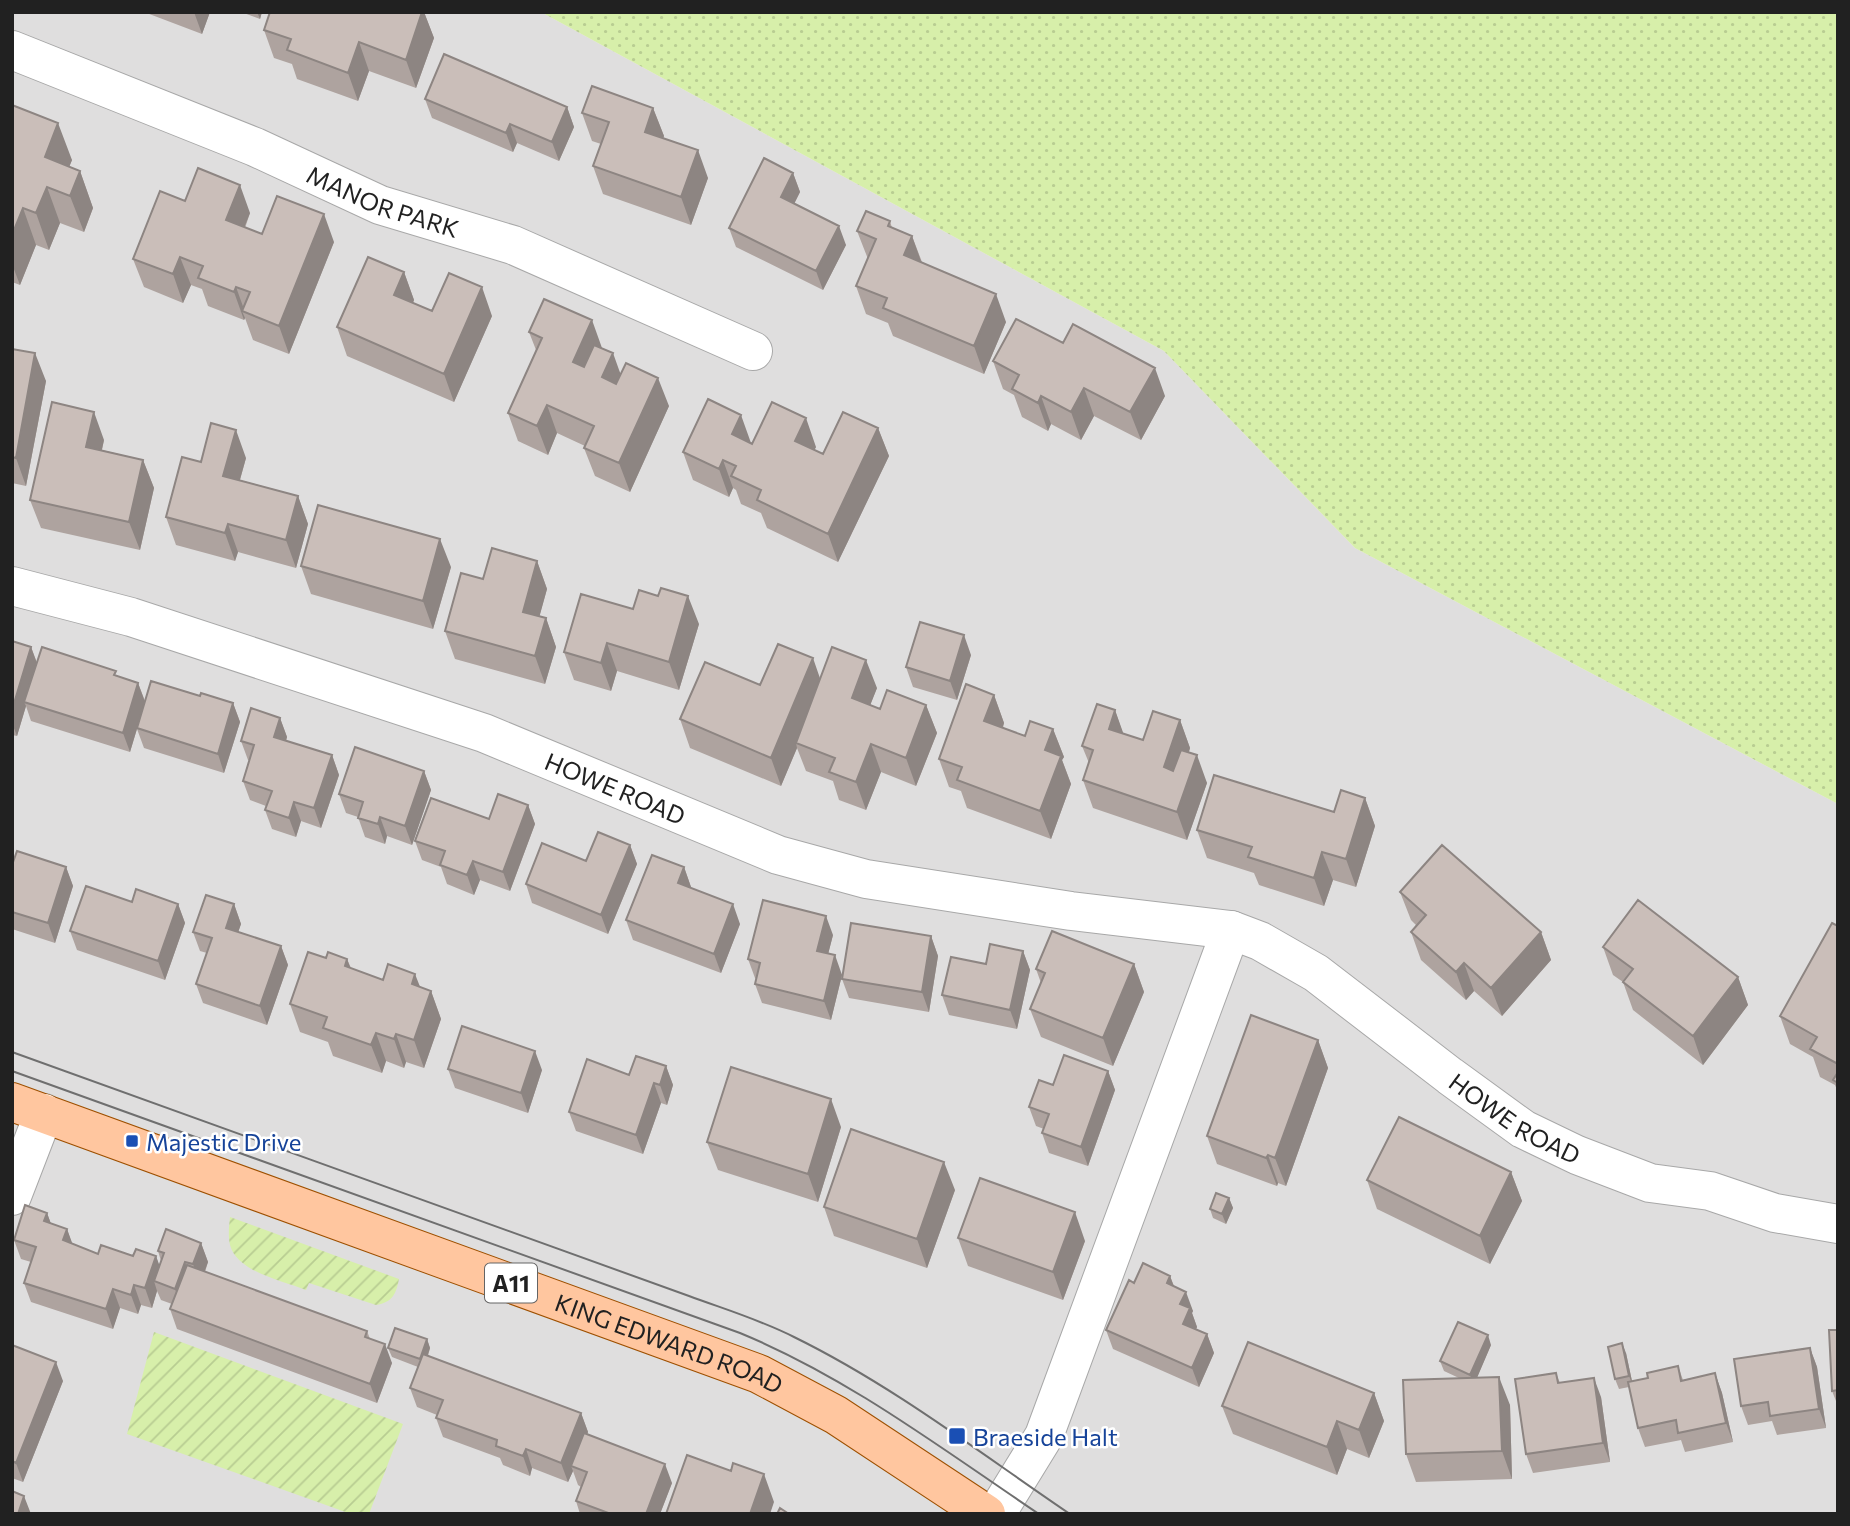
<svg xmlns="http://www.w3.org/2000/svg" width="1850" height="1526" font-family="Commissioner,sans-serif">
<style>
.residential{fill:#dfdede}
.grass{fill:url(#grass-dots)}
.garden{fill:url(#garden-furrows)}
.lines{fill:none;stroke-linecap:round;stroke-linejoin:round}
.minor-casing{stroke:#a8a8a8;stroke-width:40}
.major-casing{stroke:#9e5000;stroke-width:40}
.minor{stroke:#fff;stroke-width:38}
.major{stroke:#ffc69f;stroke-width:38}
.tram{stroke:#6f6f6f;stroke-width:2}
.wall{fill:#aea39f}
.shaded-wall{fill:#8d8582}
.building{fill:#cabeb9;stroke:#8d8582;stroke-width:2}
.transit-dot{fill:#1a4fb4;stroke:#fff;stroke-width:2.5}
.labels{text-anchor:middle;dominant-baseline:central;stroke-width:5;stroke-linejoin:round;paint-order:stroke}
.shield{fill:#fff;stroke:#646464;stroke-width:2}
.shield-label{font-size:23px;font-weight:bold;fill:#212121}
.street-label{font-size:24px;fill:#212121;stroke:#fff}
.transit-label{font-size:24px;fill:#164399;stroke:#fff;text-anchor:start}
</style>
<defs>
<pattern id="grass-dots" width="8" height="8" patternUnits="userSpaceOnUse" patternTransform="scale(1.75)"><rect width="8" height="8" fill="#d7efaa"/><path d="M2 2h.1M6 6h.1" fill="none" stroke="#b8cd92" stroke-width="1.8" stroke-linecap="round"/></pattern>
<pattern id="garden-furrows" width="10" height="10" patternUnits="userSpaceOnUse" patternTransform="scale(1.75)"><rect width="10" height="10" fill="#d7efaa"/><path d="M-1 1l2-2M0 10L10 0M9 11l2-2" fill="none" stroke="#b8cd92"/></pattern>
</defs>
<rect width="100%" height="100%" fill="#f2ece7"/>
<path class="residential" d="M12 12H541L1164 351 1355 548 1838 804V1514H12Z"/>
<path class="grass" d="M541 12H1838V804L1355 548 1164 351Z"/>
<path class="garden" d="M230 1217 399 1279C396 1294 393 1302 376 1305L309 1283 306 1290C283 1281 237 1272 230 1245 228 1236 229 1226 230 1217Z
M154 1332 403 1424 369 1514H351L127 1434Z"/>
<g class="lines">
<g class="minor-casing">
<g id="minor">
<path id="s1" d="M12 50 255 147 380 205 513 245 753 351"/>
<path id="s2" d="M12 586 131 617 484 733 778 855 866 879 1071 911 1231 930 1260 941 1316 973 1450 1076 1523 1129 1577 1155 1650 1183 1710 1191 1775 1213 1838 1224"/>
<path d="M12 1196 44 1113"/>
<path d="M996 1514 1044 1436 1231 930"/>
</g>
</g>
<g class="major-casing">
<g id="major">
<path id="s3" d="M12 1102 759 1374 836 1415 986 1514"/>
</g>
</g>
<use href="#minor" class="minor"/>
<use href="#major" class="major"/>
<path class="tram" d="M12 1052 689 1296C724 1309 761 1320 794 1337 892 1385 980 1453 1070 1514
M12 1071 740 1333C849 1378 942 1449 1039 1514"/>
</g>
<path class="wall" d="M144 12H210L202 34Z
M241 12H262L260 19Z
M270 12H424L434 38 416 88 369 71 358 101 297 79 292 64 274 58 264 30Z
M425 99 567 107 574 127 559 161 517 143 513 152 432 118Z
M12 105 72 160 69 167 80 171 93 208 84 232 60 223 49 250 36 245 20 285 12 282Z
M653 108 664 136 663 138 708 178 691 225 603 194 593 166 601 144 592 141 582 113Z
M793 173 800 192 794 204 846 245 823 290 736 247 729 228Z
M185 201 250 213 245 228 262 234 334 242 289 354 253 340 245 318 244 320 208 306 202 289 191 285 183 303 144 287 133 259Z
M890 221 892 228 912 236 922 262 1006 322 984 374 893 336 888 323 866 314 856 286 868 259 857 231Z
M404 272 414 300 413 303 432 311 492 316 454 402 347 356 337 327Z
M529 332 602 348 621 374 669 406 630 492 595 476 584 448 585 446 557 433 548 455 518 441 508 413 536 350Z
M12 349 46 381 26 486 12 483Z
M993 361 1165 396 1141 440 1094 416 1081 440 1051 424 1048 431 1022 417 1014 395 1003 389Z
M878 428 889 456 838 562 767 528 761 513 741 504 736 490 733 488 729 497 693 480 683 452 751 443 816 447 814 450 823 454Z
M104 440 102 450 143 460 154 488 140 550 41 528 30 500Z
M246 458 240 480 298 496 308 524 296 568 238 552 235 561 176 545 166 517 201 462Z
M537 561 547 589 539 617 546 618 556 647 545 684 455 659 445 631 483 579Z
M301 566 451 567 433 629 311 594Z
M633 609 699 624 679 690 617 671 611 691 574 680 564 652Z
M12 641 31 647 37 663 118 677 138 683 145 701 200 696 233 703 240 722 224 773 144 748 137 729 130 752 31 721 26 706 17 736 12 735Z
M971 655 957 700 913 687 906 667Z
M820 679 877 688 870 705 880 709 926 705 937 733 916 786 881 772 866 810 839 800 833 781 806 771 797 748 781 786 690 748 680 719 760 685Z
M994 695 1004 723 1003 728 1025 736 1053 729 1064 757 1062 760 1071 784 1051 839 967 808 961 791 949 787 939 759Z
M1115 710 1123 734 1143 740 1180 720 1190 748 1189 752 1207 783 1187 840 1093 808 1083 780 1089 763 1082 746Z
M280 718 287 737 286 741 332 755 339 775 321 828 301 821 296 837 272 829 265 810 266 806 250 800 243 781 249 760H248L241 741Z
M424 771 431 790 412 845 387 836 385 844 365 837 358 817 346 813 339 794Z
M1365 798 1375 826 1356 887 1333 880 1324 906 1259 885 1254 873 1207 858 1197 830 1334 812Z
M528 805 535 824 510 891 480 880 474 895 447 884 441 867 422 860 415 841 489 819Z
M630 845 637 864 608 934 532 903 526 884Z
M12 865 66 867 73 886 55 943 12 929Z
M684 867 691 887V888L740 924 721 973 633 940 626 920Z
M1400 892 1541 932 1551 960 1502 1016 1474 991 1466 1000 1421 960 1411 932 1416 925 1411 920Z
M132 902 178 904 185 923 165 980 77 950 70 931Z
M234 904 241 924 238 932 281 946 288 965 267 1025 203 1003 196 984 207 953 200 951 193 932Z
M1838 926V1092L1835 1085 1820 1077 1813 1057 1790 1044 1780 1016Z
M833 935 828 954 842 975 831 1020 762 1003 755 984 756 979 755 978 748 959Z
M931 936 938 956 929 1012 849 998 842 979Z
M1603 947 1738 977 1748 1005 1703 1065 1633 1010 1623 982 1613 975Z
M1023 951 1030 970 1017 1029 949 1015 942 995 986 964Z
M326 958 347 959 351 968 383 980 420 987 431 991 441 1019 424 1068 406 1062 404 1068 386 1061 382 1073 333 1056 328 1042 300 1032 290 1004Z
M1134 964 1144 992 1113 1066 1041 1037 1030 1009 1041 983 1036 969Z
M1318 1040 1328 1068 1286 1186 1278 1183 1277 1186 1217 1164 1207 1136Z
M666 1066 673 1085 667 1105 661 1103 643 1154 576 1131 569 1112 629 1075Z
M448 1069 542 1070 528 1113 455 1088Z
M1108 1071 1115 1090 1088 1166 1049 1153 1042 1133 1044 1129 1036 1126 1029 1107 1053 1085Z
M841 1127 818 1202 718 1170 707 1142Z
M1511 1172 1522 1201 1490 1264 1377 1209 1367 1180Z
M955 1190 927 1268 834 1236 824 1207Z
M1229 1198 1233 1208 1226 1224 1213 1218 1210 1209Z
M47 1213 51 1224 67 1229 72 1244 98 1254 133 1256H156L159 1266 161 1261 158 1251 201 1243 208 1262 205 1272 367 1331 370 1339 392 1363 377 1403 177 1329 170 1309 172 1304 161 1300 157 1291 152 1308 141 1305 138 1314 120 1308 113 1329 31 1302 24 1283 31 1262 21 1259 14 1240Z
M958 1238 1085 1241 1063 1300 968 1266Z
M1170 1276 1174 1286 1193 1311 1192 1313 1197 1327 1196 1329 1207 1334 1214 1353 1199 1387 1113 1349 1106 1330 1134 1283Z
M1838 1330V1406L1832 1391Z
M427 1339 430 1348 428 1356 581 1413 588 1432 587 1434 672 1483 660 1514H580L576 1501 581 1487 578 1485 573 1471 568 1482 532 1468 530 1476 503 1465 500 1458 443 1437 436 1418 437 1415 417 1407 410 1388 418 1367 392 1357 388 1348Z
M12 1345 63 1381 23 1482 12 1478Z
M1491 1345 1477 1377 1510 1405 1512 1479 1416 1482 1406 1454 1459 1378 1444 1371 1440 1361Z
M1810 1348 1817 1367 1826 1428 1777 1435 1772 1421 1748 1425 1741 1406Z
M1626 1353 1632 1381 1648 1378 1678 1366 1683 1380 1715 1373 1722 1393 1733 1442 1685 1452 1681 1440 1645 1447 1638 1428 1629 1387 1619 1389 1615 1379Z
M1556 1373 1560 1383 1601 1397 1610 1462 1533 1473 1526 1454Z
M1374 1393 1384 1421 1369 1458 1347 1449 1337 1475 1233 1434 1222 1406Z"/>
<path class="shaded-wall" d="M194 12H210L202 34Z
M257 12H262L260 19Z
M422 12H424L434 38 416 88 406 60Z
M359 42 369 71 358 101 348 73Z
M567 107 574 127 559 161 552 142Z
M653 108 664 136 655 160 645 132Z
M58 123 72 160 59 192 45 157Z
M510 124 517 143 513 152 506 133Z
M698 150 708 178 691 225 681 197Z
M80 171 93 208 84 232 70 196Z
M793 173 800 192 788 216 781 197Z
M240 185 250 213 236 248 226 220Z
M47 187 60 223 49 250 36 213Z
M23 208 36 245 20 285 12 264V235Z
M324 214 334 242 289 354 279 326Z
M839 226 846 245 823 290 816 271Z
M912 236 922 264 904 255Z
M180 257 191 285 183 303 173 274Z
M404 272 414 300 404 323 394 295Z
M236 287 245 312 242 311 245 318 244 320 234 292Z
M482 287 492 316 454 402 444 374Z
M996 294 1006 322 984 374 974 346Z
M592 320 602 348 583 390 573 362Z
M35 353 46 381 26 486 16 458Z
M613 353 623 381 612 405 602 377Z
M1155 368 1165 396 1141 440 1130 412Z
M658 378 669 406 630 492 619 463Z
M1084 388 1094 416 1081 440 1071 412Z
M1041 396 1051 424 1048 431 1038 403Z
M547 405 557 433 548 455 537 426Z
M94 412 104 440 96 475 86 447Z
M741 415 751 443 742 463 732 434Z
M806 418 816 447 805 469 795 441Z
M878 428 889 456 838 562 828 534Z
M236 430 246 458 233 504 223 476Z
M143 460 154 488 140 550 129 522Z
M723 460 733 488 729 497 719 469Z
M298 496 308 524 296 568 286 540Z
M228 524 238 552 235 561 225 533Z
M440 539 451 567 433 629 423 601Z
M537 561 547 589 533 640 523 612Z
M688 596 699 624 679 690 669 662Z
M546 618 556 647 545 684 535 656Z
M964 635 971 655 957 700 950 681Z
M607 643 617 671 611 691 601 663Z
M31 647 38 666 24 702 26 706 17 736 12 723V710Z
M813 658 823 687 796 743 797 748 781 786 771 758Z
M866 660 877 688 862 726 852 698Z
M138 683 145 702 130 752 123 733Z
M994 695 1004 723 995 749 984 721Z
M233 703 240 722 224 773 218 754Z
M926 705 937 733 916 786 906 758Z
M1115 710 1125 738 1109 729Z
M280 718 287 737 281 756 274 737Z
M1180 720 1190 748 1174 796 1164 767Z
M1053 729 1064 757 1062 760 1071 784 1051 839 1040 811 1045 750Z
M871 744 881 772 866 810 856 782Z
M332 755 339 775 321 828 314 808Z
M1197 755 1207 783 1187 840 1177 812Z
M424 771 431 790 412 845 405 826Z
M1365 798 1375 826 1356 887 1346 859Z
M294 802 301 821 296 837 289 818Z
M528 805 535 824 510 891 503 872Z
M380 817 387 836 385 844 378 824Z
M630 845 637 864 608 934 601 915Z
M1322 852 1333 880 1324 906 1314 878Z
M473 861 480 880 474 895 467 875Z
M66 867 73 886 55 943 48 923Z
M684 867 691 887 685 903 678 883Z
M178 904 185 923 165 980 158 961Z
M234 904 241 924 233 947 226 928Z
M733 904 740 924 721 973 714 954Z
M826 916 833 935 824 970 817 951Z
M1541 932 1551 960 1502 1016 1491 988Z
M931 936 938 956 929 1012 922 992Z
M281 946 288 965 267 1025 260 1006Z
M1023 951 1030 970 1017 1029 1010 1010Z
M835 955 842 975 831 1020 824 1001Z
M347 959 358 988 345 966Z
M1464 963 1474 991 1466 1000 1456 972Z
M1134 964 1144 992 1113 1066 1103 1038Z
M415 974 426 1002 412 984Z
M1738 977 1748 1005 1703 1065 1693 1036Z
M431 991 441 1019 424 1068 414 1040Z
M376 1033 386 1061 382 1073 371 1045Z
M396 1034 406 1062 404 1068 394 1039Z
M1318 1040 1328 1068 1286 1186 1275 1158Z
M535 1051 542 1070 528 1113 521 1093Z
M666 1066 673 1085 667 1105 660 1085Z
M1108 1071 1115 1090 1088 1166 1081 1147Z
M654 1083 661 1103 643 1154 636 1135Z
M831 1099 841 1127 818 1202 808 1174Z
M1268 1155 1278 1183 1277 1186 1266 1158Z
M944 1162 955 1190 927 1268 917 1239Z
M1511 1172 1522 1201 1490 1264 1480 1236Z
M1229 1198 1233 1208 1226 1224 1222 1214Z
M1075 1212 1085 1241 1063 1300 1053 1272Z
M47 1213 54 1232 44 1221Z
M67 1229 74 1248 63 1240Z
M201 1243 208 1262 200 1284 193 1264Z
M156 1256 163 1275 154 1281 157 1291 152 1308 145 1288Z
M185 1262 192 1281 182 1308 175 1289Z
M1170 1276 1177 1295 1167 1283Z
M134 1285 141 1305 138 1314 131 1295Z
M113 1289 120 1308 113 1329 106 1309Z
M1186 1292 1193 1311 1192 1313 1197 1327 1190 1343 1183 1324 1180 1304Z
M1207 1334 1214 1353 1199 1387 1192 1368Z
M1488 1335 1491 1345 1474 1385 1470 1375Z
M427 1339 430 1348 423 1369 420 1359Z
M1622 1343 1626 1353 1633 1386 1629 1376Z
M385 1344 392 1363 377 1403 370 1384Z
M1810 1348 1817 1367 1826 1428 1819 1409Z
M56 1362 63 1381 23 1482 16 1463Z
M1715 1373 1722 1393 1733 1442 1726 1423Z
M1499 1377 1510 1405 1512 1479 1502 1451Z
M1594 1378 1601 1397 1610 1462 1603 1443Z
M1374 1393 1384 1421 1369 1458 1359 1430Z
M581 1413 588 1432 574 1467 571 1466 573 1471 568 1482 561 1463Z
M1337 1421 1347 1449 1337 1475 1327 1447Z
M526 1449 532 1468 530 1476 523 1456Z
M665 1464 672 1483 660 1514H646Z
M764 1474 774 1502 770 1514H750Z
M24 1496 31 1514H18Z"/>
<path class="building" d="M270 12H422L406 60 359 42 348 73 287 50 291 39 264 30Z
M444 54 567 107 552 142 510 124 506 133 425 99Z
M592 86 653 108 645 132 698 150 681 197 593 166 609 122 582 113Z
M12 105 58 123 45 157 80 171 70 196 47 187 36 213 23 208 12 235Z
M764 158 793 173 781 197 839 226 816 271 729 228Z
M198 168 240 185 226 220 262 234 277 196 324 214 279 326 242 311 250 292 236 287 234 292 198 278 203 266 180 257 173 274 133 259 160 191 185 201Z
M866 211 890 221 888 226 912 236 904 255 996 294 974 346 883 308 887 298 856 286 876 239 857 231Z
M368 257 404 272 394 295 432 311 449 273 482 287 444 374 337 327Z
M544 299 592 320 573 362 584 367 594 345 613 353 602 377 616 384 626 363 658 378 619 463 584 448 594 426 547 405 537 426 508 413 542 338 529 332Z
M1016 319 1063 343 1073 324 1155 368 1130 412 1084 388 1071 412 1041 396 1038 403 1012 389 1019 375 993 361Z
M12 349 35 353 16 458 12 457Z
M708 399 741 415 732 434 752 444 772 402 806 418 795 441 823 454 843 412 878 428 828 534 757 500 761 490 731 476 736 466 723 460 719 469 683 452Z
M52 402 94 412 86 447 143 460 129 522 30 500Z
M211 423 236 430 223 476 298 496 286 540 228 524 225 533 166 517 182 457 201 462Z
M318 505 440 539 423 601 301 566Z
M492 548 537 561 523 612 546 618 535 656 445 631 461 573 483 579Z
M661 588 688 596 669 662 607 643 601 663 564 652 581 594 633 609 639 590 658 596Z
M920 622 964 635 950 681 906 667Z
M12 641 31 647 12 710Z
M778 644 813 658 771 758 680 719 705 662 760 685Z
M42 647 116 671 114 675 138 683 123 733 24 702Z
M832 647 866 660 852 698 880 709 887 690 926 705 906 758 871 744 856 782 829 772 835 758 796 743Z
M151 681 200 696 201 693 233 703 218 754 137 728Z
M966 684 994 695 984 721 1025 736 1030 721 1053 729 1045 750 1061 756 1040 811 957 780 962 767 939 759Z
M1097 704 1115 710 1109 729 1143 740 1153 711 1180 720 1164 767 1173 771 1181 750 1197 755 1177 812 1083 780 1093 750 1082 746Z
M251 708 280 718 274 737 332 755 314 808 294 802 289 818 265 810 272 791 243 781 254 745 241 741Z
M355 747 424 771 405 826 380 817 378 824 358 818 363 802 339 794Z
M1214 775 1334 812 1341 790 1365 798 1346 859 1322 852 1314 878 1248 857 1252 847 1197 830Z
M498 794 528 805 503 872 473 861 467 875 440 865 445 851 415 841 431 798 489 819Z
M598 832 630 845 601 915 526 884 542 843 586 861Z
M1442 845 1541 932 1491 988 1464 963 1456 972 1411 932 1426 915 1400 892Z
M17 851 66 867 48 923 12 912V865Z
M652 855 684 867 678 883 733 904 714 954 626 920Z
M86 886 132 902 136 889 178 904 158 961 70 931Z
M206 895 234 904 226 928 281 946 260 1006 196 984 212 938 193 932Z
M763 900 826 916 817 951 835 955 824 1001 755 984 760 963 748 959Z
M1638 900 1738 977 1693 1036 1623 982 1633 969 1603 947Z
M851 923 931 936 922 992 842 979Z
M1832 923 1838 926V1064L1810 1049 1817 1037 1780 1016Z
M1052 931 1134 964 1103 1038 1030 1009 1045 973 1036 969Z
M990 944 1023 951 1010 1010 942 995 951 957 986 964Z
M308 952 326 958 328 952 347 959 345 966 383 980 388 964 415 974 412 984 431 991 414 1040 396 1034 394 1039 376 1033 371 1045 323 1028 327 1017 290 1004Z
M1251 1015 1318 1040 1275 1158 1268 1155 1266 1158 1207 1136Z
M462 1026 535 1051 521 1093 448 1069Z
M1064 1055 1108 1071 1081 1147 1042 1133 1049 1114 1029 1107 1039 1080 1053 1085Z
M636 1056 666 1066 660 1085 654 1083 636 1135 569 1112 587 1059 629 1075Z
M731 1067 831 1099 808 1174 707 1142Z
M1838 1072V1083L1833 1080Z
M1399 1117 1511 1172 1480 1236 1367 1180Z
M851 1129 944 1162 917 1239 824 1207Z
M980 1178 1075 1212 1053 1272 958 1238Z
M1216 1193 1229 1198 1222 1214 1210 1209Z
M25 1205 47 1213 44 1221 67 1229 63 1240 98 1254 101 1245 133 1256 136 1249 156 1256 145 1288 134 1285 131 1295 113 1289 106 1309 24 1283 36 1247 14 1240Z
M166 1229 201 1243 193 1264 185 1262 175 1289 154 1281 164 1253 158 1251Z
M1143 1263 1170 1276 1167 1283 1186 1292 1180 1304 1190 1308 1183 1324 1207 1334 1192 1368 1106 1330 1129 1280 1134 1283Z
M187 1265 367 1331 365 1337 385 1344 370 1384 170 1309Z
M1458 1322 1488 1335 1470 1375 1440 1361Z
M395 1328 427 1339 420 1359 388 1348Z
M1829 1330H1838V1390L1832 1391Z
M1248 1342 1374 1393 1359 1430 1337 1421 1327 1447 1222 1406Z
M1622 1343 1629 1376 1615 1379 1608 1347Z
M12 1345 56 1362 16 1463 12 1461Z
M1810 1348 1819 1409 1770 1416 1768 1402 1741 1406 1734 1359Z
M423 1354 581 1413 561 1463 526 1449 523 1456 496 1446 497 1440 436 1418 443 1400 410 1388Z
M1678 1366 1681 1381 1715 1373 1726 1423 1678 1433 1676 1420 1638 1428 1628 1382 1648 1378 1647 1373Z
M1556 1373 1558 1383 1594 1378 1603 1443 1526 1454 1515 1379Z
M1499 1377 1502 1451 1406 1454 1403 1380Z
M584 1433 665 1464 646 1514H611L576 1501 587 1472 571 1466Z
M687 1455 731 1471 733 1463 764 1474 750 1514H666Z
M12 1491 24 1496 18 1514H12Z
M780 1508 789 1514H777Z"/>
<g class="transit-dot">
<rect x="125" y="1134" width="14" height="14" rx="3.5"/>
<rect x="948" y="1427" width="18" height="18" rx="3.5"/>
</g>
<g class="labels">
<rect class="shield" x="485" y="1263.5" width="52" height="39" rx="5"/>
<g class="shield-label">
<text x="511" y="1283">A11</text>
</g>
<g class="street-label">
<text stroke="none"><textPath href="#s1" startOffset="401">MANOR PARK</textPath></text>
<text stroke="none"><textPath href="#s2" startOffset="637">HOWE ROAD</textPath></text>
<text stroke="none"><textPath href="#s2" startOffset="1615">HOWE ROAD</textPath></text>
<text stroke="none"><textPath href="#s3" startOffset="700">KING EDWARD ROAD</textPath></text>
</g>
<g class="transit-label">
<text x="146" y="1141">Majestic Drive</text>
<text x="973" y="1436">Braeside Halt</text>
</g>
</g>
<rect width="1850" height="1526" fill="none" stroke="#212121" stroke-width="28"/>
</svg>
